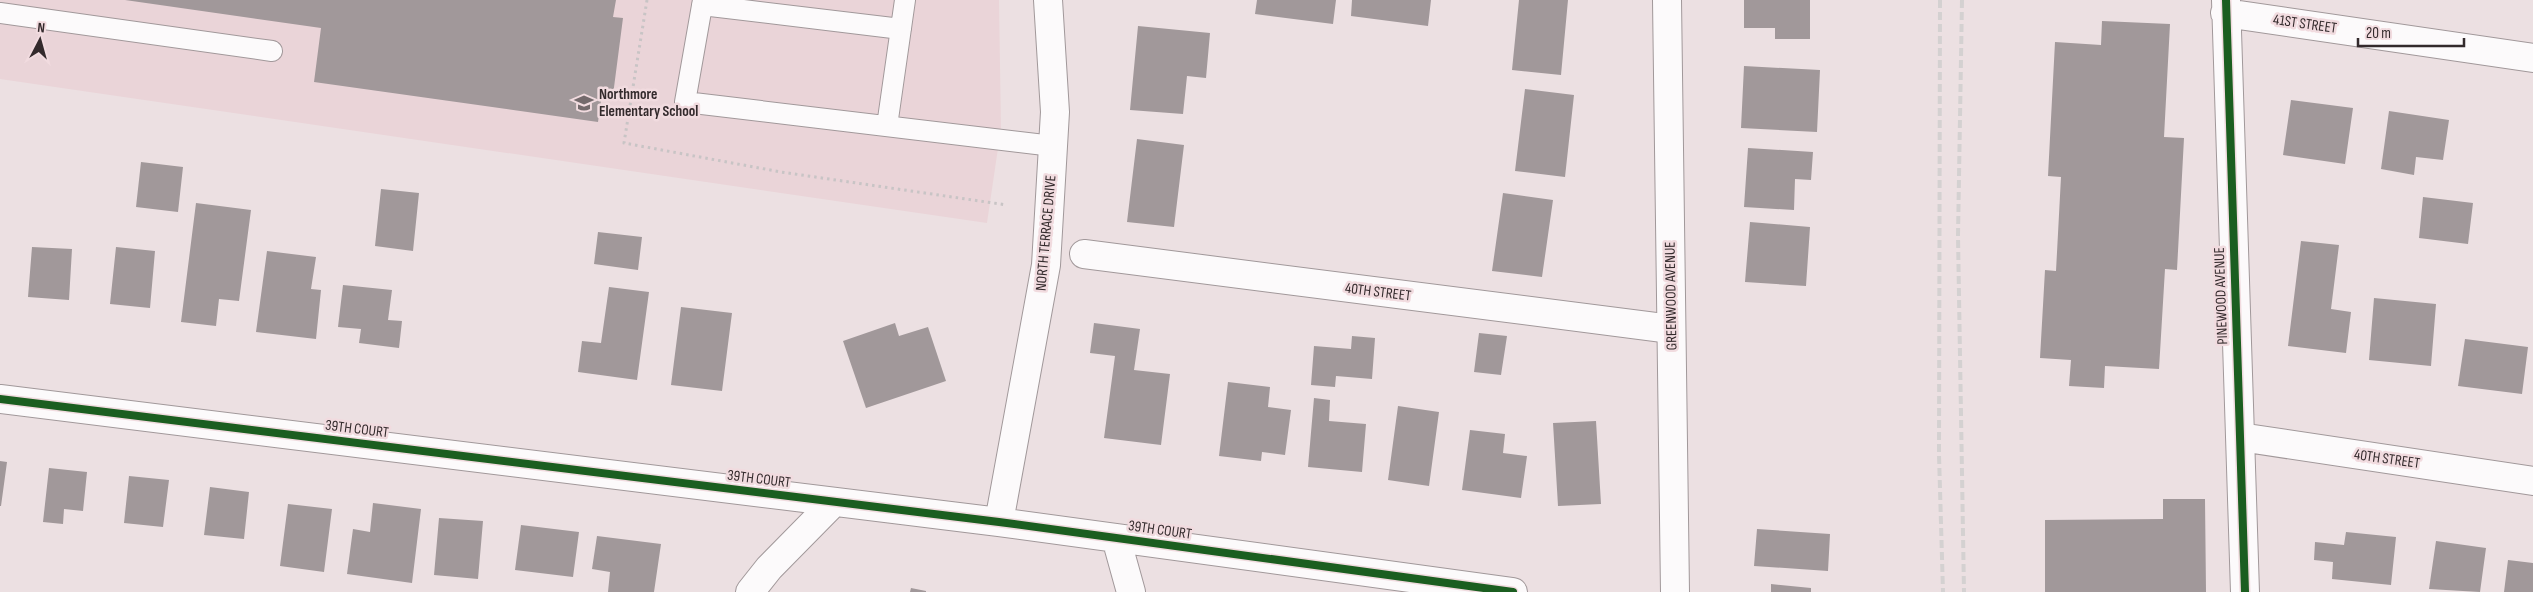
<svg xmlns="http://www.w3.org/2000/svg" width="2533" height="592" font-family="'Sofia Sans Condensed',sans-serif">
<style>
.built{fill:#ead4d8}
.building{fill:#a1989a}
.lines{fill:none;stroke-linecap:round;stroke-linejoin:round}
.service-casing{stroke:#a1989a;stroke-width:22}
.minor-casing{stroke:#a1989a;stroke-width:30}
.tertiary-casing{stroke:#a1989a;stroke-width:30}
.path{stroke:#c8c4c5;stroke-width:3;stroke-dasharray:2.5 4;stroke-linecap:butt}
.service{stroke:#fcfafb;stroke-width:20}
.minor{stroke:#fcfafb;stroke-width:28}
.tertiary{stroke:#fcfafb;stroke-width:28}
.rail{stroke:#d4d1d1;stroke-width:4;stroke-dasharray:8 4;stroke-linecap:butt}
.cycleway-casing{stroke:#f1dbdf;stroke-width:11}
.cycleway{stroke:#1b5e20;stroke-width:8}
.labels{text-anchor:middle;dominant-baseline:central;stroke-width:5;stroke-linejoin:round;paint-order:stroke}
.street-label{font-size:15px;fill:#332a2c;stroke:#f1dbdf}
.poi-label{font-size:15px;font-weight:bold;fill:#332a2c;stroke:#f1dbdf;text-anchor:start}
</style>
<rect width="100%" height="100%" fill="#ece0e2"/>
<path class="built" d="M0 0H999L1001 128 987 223 0 79Z"/>
<path class="building" d="M125 0H616L613 17 623 18 613 95 602 93 598 122 314 82 321 28Z
M1257 0H1336L1333 24 1255 14Z
M1352 0H1431L1428 26 1351 16Z
M1519 0H1568L1561 75 1512 70Z
M1744 0H1810V39H1775V28H1744Z
M2102 21 2170 24 2164 137 2184 138 2177 270 2165 269 2159 369 2105 366 2104 388 2069 386 2071 360 2040 358 2045 270 2056 271 2061 177 2048 176 2055 42 2101 45Z
M1138 26 1210 33 1206 78 1187 76 1183 114 1130 110Z
M1744 66 1820 70 1817 132 1741 128Z
M1525 89 1574 95 1565 177 1515 171Z
M2291 100 2353 108 2345 164 2283 155Z
M2389 111 2449 120 2443 160 2416 157 2414 175 2381 169Z
M1137 139 1184 145 1174 227 1127 222Z
M1748 148 1813 152 1811 180 1795 179 1794 210 1744 207Z
M141 162 183 167 178 212 136 207Z
M381 189 419 193 413 251 375 246Z
M1503 193 1553 200 1542 277 1492 271Z
M2423 197 2473 203 2468 244 2419 238Z
M196 203 251 210 239 301 219 299 216 326 181 322Z
M1750 222 1810 227 1806 286 1745 282Z
M598 232 642 237 638 270 594 264Z
M2301 241 2339 245 2331 309 2351 312 2346 353 2288 346Z
M32 247 72 249 69 300 28 297Z
M116 247 155 251 150 308 110 304Z
M267 251 316 257 311 289 321 290 316 339 256 332Z
M343 285 392 290 388 320 402 321 399 348 359 343 361 329 338 327Z
M609 287 649 292 637 380 578 372 582 341 601 343Z
M2374 298 2436 304 2431 366 2369 360Z
M681 307 732 313 722 391 671 385Z
M895 323 899 336 928 327 946 381 866 408 843 341Z
M1094 323 1140 329 1134 370 1170 374 1161 445 1104 438 1115 356 1090 353Z
M1479 333 1507 336 1501 375 1474 372Z
M1352 336 1375 338 1372 379 1336 376 1335 387 1311 385 1314 346 1351 349Z
M2465 339 2528 347 2522 394 2458 386Z
M1228 382 1270 387 1268 407 1291 410 1285 455 1262 452 1261 461 1219 456Z
M1314 398 1330 400 1329 421 1366 424 1362 472 1308 467Z
M1398 406 1439 412 1429 486 1388 480Z
M1596 421 1601 504 1558 506 1553 423Z
M1470 430 1505 434 1503 453 1527 456 1521 498 1462 490Z
M0 461 7 462 1 506H0Z
M49 468 87 472 83 511 64 509 63 524 43 522Z
M129 476 169 480 163 527 124 523Z
M210 487 249 492 244 539 204 535Z
M2163 499H2205L2206 592H2045V520L2163 519Z
M373 503 421 509 412 583 347 574 353 529 370 532Z
M288 504 332 509 324 572 280 566Z
M439 518 483 521 478 579 434 575Z
M521 525 579 532 573 577 515 570Z
M1757 529 1830 534 1828 571 1754 566Z
M2346 532 2396 537 2391 585 2332 579 2333 562 2314 560 2315 542 2344 545Z
M597 536 661 544 654 592H608L610 572 592 569Z
M2436 541 2486 548 2480 592 2429 589Z
M2508 560 2533 563V592H2504Z
M1771 584 1811 588V592H1771Z
M911 588 926 591V592H910Z"/>
<g class="lines">
<g class="service-casing">
<path id="service" d="M703 0 685 102 1053 146
M702 5 901 29
M0 13 272 51
M887 126 905 0"/>
</g>
<g class="minor-casing">
<path id="minor" d="M2226 0 2245 592
M2225 13 2533 58
M1084 254 1671 329
M0 399 999 522 1513 592
M2240 437 2533 481
M999 522 1046 265 1055 112 1048 0
M1116 538 1131 592
M750 592 769 568 834 502"/>
</g>
<g class="tertiary-casing">
<path id="tertiary" d="M1667 0 1675 592"/>
</g>
<path class="path" d="M647 0 624 143 781 172 1007 205"/>
<use href="#service" class="service"/>
<use href="#minor" class="minor"/>
<use href="#tertiary" class="tertiary"/>
<path class="rail" d="M1940 0 1939 455 1943 592
M1962 0 1958 236 1964 592"/>
<g class="cycleway-casing">
<path id="cycleway" d="M2226 0 2245 592
M0 399 999 522 1513 592"/>
</g>
<use href="#cycleway" class="cycleway"/>
</g>
<defs>
<g id="school-bare" transform="scale(1.5)"><path d="M0-5L7-2L0 1L-7-2ZM-4 1L0 2.5L4 1V4Q0 6-4 4Z" fill="#746a6c" stroke="#f1dbdf" stroke-width="2.5" paint-order="stroke"/></g>
</defs>
<g fill-rule="evenodd">
<use href="#school-bare" x="584" y="103"/>
</g>
<g class="labels">
<g class="street-label">
<text transform="translate(2305 24) rotate(8)">41ST STREET</text>
<text transform="translate(1046 233) rotate(-85)">NORTH TERRACE DRIVE</text>
<text transform="translate(1378 292) rotate(7)">40TH STREET</text>
<text transform="translate(1671 296) rotate(-91)">GREENWOOD AVENUE</text>
<text transform="translate(2221 296) rotate(-92)">PINEWOOD AVENUE</text>
<text transform="translate(357 429) rotate(7)">39TH COURT</text>
<text transform="translate(2387 459) rotate(8)">40TH STREET</text>
<text transform="translate(759 479) rotate(7)">39TH COURT</text>
<text transform="translate(1160 530) rotate(8)">39TH COURT</text>
</g>
<g class="poi-label">
<text x="599" y="94">Northmore<tspan x="599" dy="17">Elementary School</tspan></text>
</g>
</g>
<g transform="translate(40 40) rotate(6)" stroke="#f1dbdf" stroke-width="4" paint-order="stroke">
<path d="M0-4L9 19L0 12L-9 19Z" fill="#332a2c"/>
<text y="-8" font-size="14" font-weight="bold" text-anchor="middle" fill="#332a2c">N</text>
</g>
<path d="M2358 38v8h106v-8" fill="none" stroke="#332a2c" stroke-width="2.5"/>
<text x="2366" y="38" font-size="15" fill="#332a2c" stroke="#f1dbdf" stroke-width="4" paint-order="stroke">20 m</text>
</svg>
